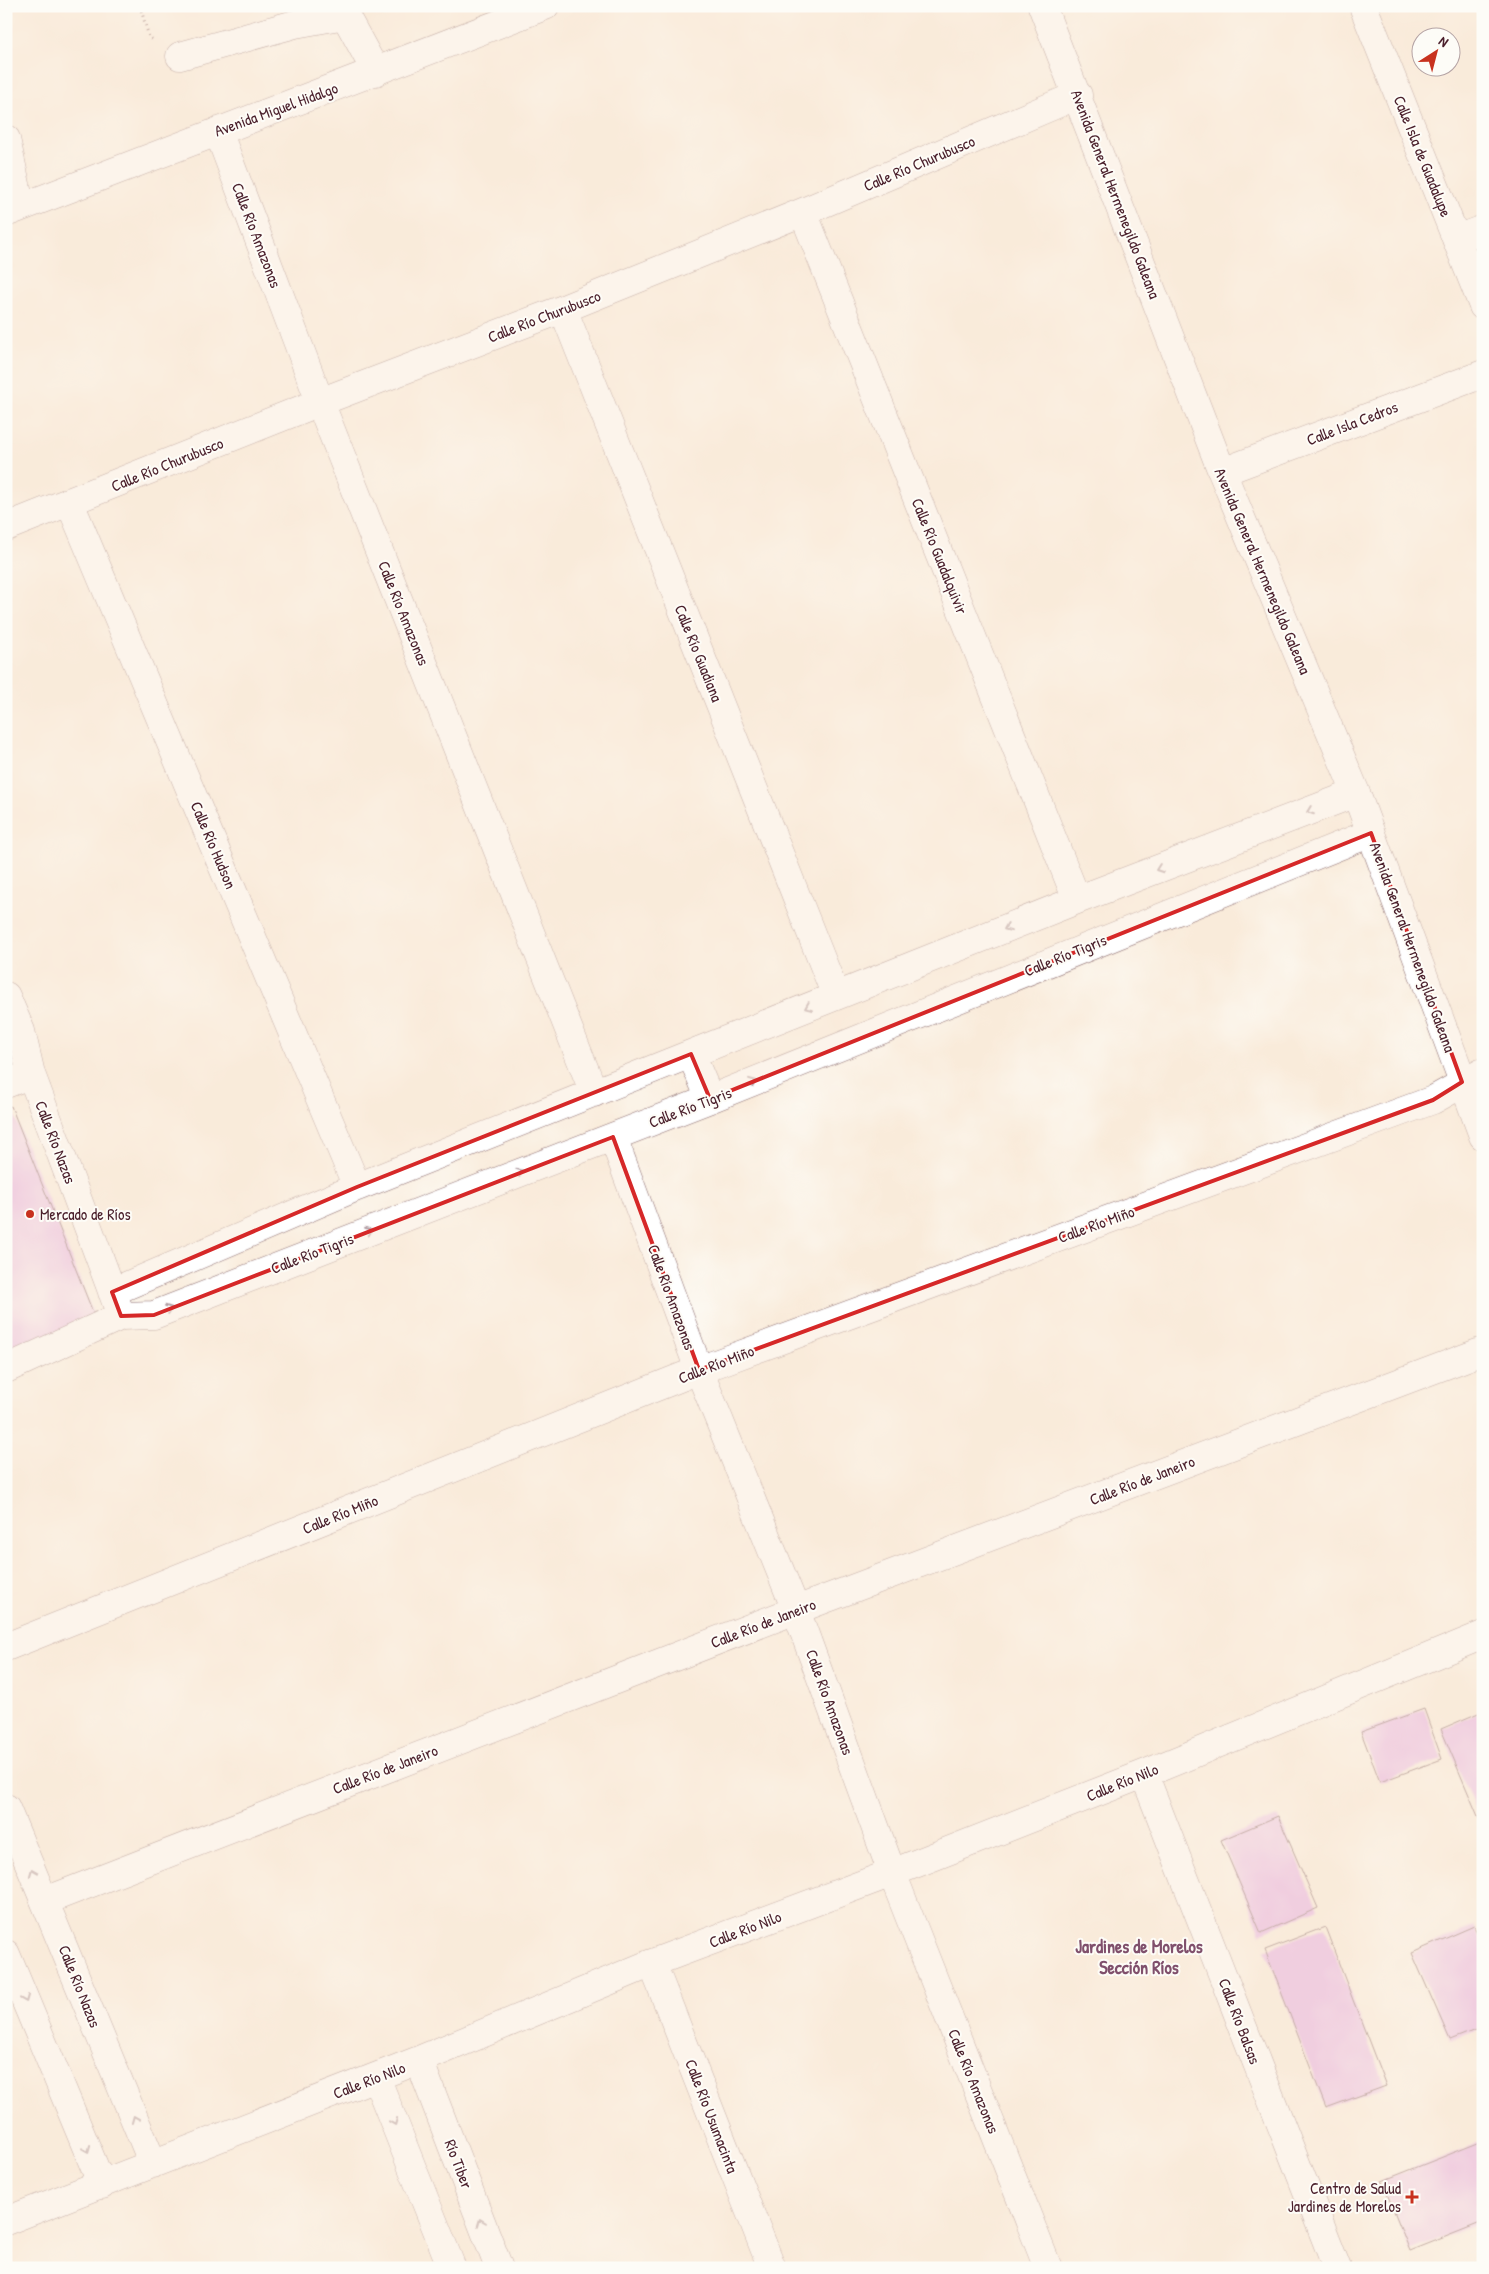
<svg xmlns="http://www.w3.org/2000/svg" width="1489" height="2274" font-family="'Patrick Hand',sans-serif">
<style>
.building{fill:#e5abe5}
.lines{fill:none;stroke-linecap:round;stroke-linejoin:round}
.street-casing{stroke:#876668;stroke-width:29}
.path{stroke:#876668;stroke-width:3;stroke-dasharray:1 4;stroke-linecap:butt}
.street{stroke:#fff;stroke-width:28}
.oneway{stroke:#ae9aa0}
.marked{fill:none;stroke:#d62828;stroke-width:4;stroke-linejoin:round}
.poi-dot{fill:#c8321e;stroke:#fdfcf7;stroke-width:2}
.labels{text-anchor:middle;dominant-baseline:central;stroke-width:4;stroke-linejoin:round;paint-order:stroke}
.street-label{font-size:16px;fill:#4a1f2b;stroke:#fdfcf7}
.poi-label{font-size:16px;fill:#4a1f2b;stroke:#fdfcf7;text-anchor:start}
.neighbourhood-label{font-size:18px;font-weight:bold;fill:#80506c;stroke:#fdfcf7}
</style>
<rect width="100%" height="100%" fill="#fdfcf7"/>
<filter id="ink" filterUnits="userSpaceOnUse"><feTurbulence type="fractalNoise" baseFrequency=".02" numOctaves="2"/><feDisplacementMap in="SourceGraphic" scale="10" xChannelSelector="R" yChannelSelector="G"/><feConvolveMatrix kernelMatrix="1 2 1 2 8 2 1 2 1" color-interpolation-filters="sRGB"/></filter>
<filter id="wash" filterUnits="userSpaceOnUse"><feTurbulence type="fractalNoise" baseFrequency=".0096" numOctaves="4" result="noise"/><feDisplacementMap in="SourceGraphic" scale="20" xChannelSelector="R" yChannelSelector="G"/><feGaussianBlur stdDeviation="1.12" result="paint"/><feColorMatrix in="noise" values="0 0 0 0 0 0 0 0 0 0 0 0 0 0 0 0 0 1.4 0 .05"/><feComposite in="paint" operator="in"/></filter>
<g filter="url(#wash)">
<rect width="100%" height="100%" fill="#f9ebda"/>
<g id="blocks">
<path class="building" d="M11 1106 96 1320 6 1354V1108Z
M1424 1709 1442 1759 1380 1782 1361 1732Z
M1483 1711V1828L1441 1729Z
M1278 1816 1318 1908 1261 1933 1221 1840Z
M1474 1926 1483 1946V2027L1450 2040 1412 1953Z
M1325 1927 1386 2086 1326 2108 1265 1950Z
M1483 2141V2222L1410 2251 1382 2181Z"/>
</g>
</g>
<g filter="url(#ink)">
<use href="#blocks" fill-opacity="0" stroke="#876668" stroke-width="1"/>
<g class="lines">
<g class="street-casing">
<path id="street" d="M1042 6 1222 472 1356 793 1483 1136
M1363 6 1483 306
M180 56 295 24 345 15 376 72
M218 131 320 402 594 1093
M6 139 21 207
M803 212 1077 900
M6 213 545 6
M1456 239 1483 229
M563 309 836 996
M1222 472 1483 374
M70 503 357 1187
M6 527 320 402 563 309 803 212 1078 95
M6 996 21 1031 31 1074 119 1310
M691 1054 710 1099
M6 1084 31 1074
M613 1137 699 1370 796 1610 892 1873 1048 2268
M112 1292 357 1187 1077 900 1356 793
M6 1369 121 1316 154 1315 710 1099 1371 833
M6 1647 699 1370 1433 1100 1483 1072
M1144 1774 1337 2268
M6 1808 153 2164
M45 1901 796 1610 1483 1351
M6 1954 102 2185
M652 1963 772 2268
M419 2060 499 2268
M376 2077 452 2268
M6 2221 419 2060 652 1963 892 1873 1144 1774 1483 1635"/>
</g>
<path class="path" d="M140 6 149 37 153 40"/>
<use href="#street" class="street"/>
</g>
<defs><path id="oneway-chevron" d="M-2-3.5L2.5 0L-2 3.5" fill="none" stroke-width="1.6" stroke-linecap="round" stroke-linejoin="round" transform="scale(1.25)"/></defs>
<g class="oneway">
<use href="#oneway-chevron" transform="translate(1310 811) rotate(159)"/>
<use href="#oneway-chevron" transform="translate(1159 869) rotate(160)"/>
<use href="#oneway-chevron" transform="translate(1007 928) rotate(158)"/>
<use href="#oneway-chevron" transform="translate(808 1007) rotate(158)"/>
<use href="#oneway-chevron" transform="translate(753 1082) rotate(-22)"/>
<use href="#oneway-chevron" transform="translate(520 1172) rotate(-21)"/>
<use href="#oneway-chevron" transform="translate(369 1231) rotate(-21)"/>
<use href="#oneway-chevron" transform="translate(169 1309) rotate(-21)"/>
<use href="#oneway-chevron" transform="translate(33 1872) rotate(-112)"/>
<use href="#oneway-chevron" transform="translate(25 1999) rotate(68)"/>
<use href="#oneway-chevron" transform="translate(135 2119) rotate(-112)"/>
<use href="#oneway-chevron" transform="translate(394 2122) rotate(68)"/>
<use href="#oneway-chevron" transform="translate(87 2149) rotate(68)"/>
<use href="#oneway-chevron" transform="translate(481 2222) rotate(-111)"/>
</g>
</g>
<path d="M0 0H1489V2274H0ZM1371 833 1462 1082 1433 1100 699 1370 613 1137 154 1315 121 1316 112 1292 357 1187 691 1054 710 1099Z" fill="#f9ebda" fill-opacity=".55" fill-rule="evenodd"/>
<path class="marked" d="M1371 833 1462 1082 1433 1100 699 1370 613 1137 154 1315 121 1316 112 1292 357 1187 691 1054 710 1099Z"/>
<g class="poi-dot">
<circle cx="30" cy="1214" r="5"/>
<path d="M1409.5 2189.5h5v5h5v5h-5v5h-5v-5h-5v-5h5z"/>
</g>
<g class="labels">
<g class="street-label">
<text transform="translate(276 109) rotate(-20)">Avenida Miguel Hidalgo</text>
<text transform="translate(1423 156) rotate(68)">Calle Isla de Guadalupe</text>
<text transform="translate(919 163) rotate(-23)">Calle Río Churubusco</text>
<text transform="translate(1116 194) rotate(69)">Avenida General Hermenegildo Galeana</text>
<text transform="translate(257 235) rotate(69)">Calle Río Amazonas</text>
<text transform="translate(544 316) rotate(-21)">Calle Río Churubusco</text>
<text transform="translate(1352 423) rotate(-21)">Calle Isla Cedros</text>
<text transform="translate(167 464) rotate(-22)">Calle Río Churubusco</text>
<text transform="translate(940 556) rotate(68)">Calle Río Guadalquivir</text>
<text transform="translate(1263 571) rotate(67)">Avenida General Hermenegildo Galeana</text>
<text transform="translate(404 613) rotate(68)">Calle Río Amazonas</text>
<text transform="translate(699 653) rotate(68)">Calle Río Guadiana</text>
<text transform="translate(214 845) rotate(67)">Calle Río Hudson</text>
<text transform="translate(1413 947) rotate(70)">Avenida General Hermenegildo Galeana</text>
<text transform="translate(1065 955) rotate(-22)">Calle Río Tigris</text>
<text transform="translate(690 1107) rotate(-21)">Calle Río Tigris</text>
<text transform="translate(56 1142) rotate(69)">Calle Río Nazas</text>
<text transform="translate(1096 1224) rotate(-20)">Calle Río Miño</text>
<text transform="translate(312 1253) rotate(-21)">Calle Río Tigris</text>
<text transform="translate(672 1297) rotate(70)">Calle Río Amazonas</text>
<text transform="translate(716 1364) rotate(-21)">Calle Río Miño</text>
<text transform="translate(1142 1480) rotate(-21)">Calle Río de Janeiro</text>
<text transform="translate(340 1514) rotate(-22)">Calle Río Miño</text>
<text transform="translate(763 1623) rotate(-21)">Calle Río de Janeiro</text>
<text transform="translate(830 1702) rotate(70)">Calle Río Amazonas</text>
<text transform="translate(385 1769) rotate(-21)">Calle Río de Janeiro</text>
<text transform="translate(1122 1782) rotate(-22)">Calle Río Nilo</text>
<text transform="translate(745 1929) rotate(-21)">Calle Río Nilo</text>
<text transform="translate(80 1986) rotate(68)">Calle Río Nazas</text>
<text transform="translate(1240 2021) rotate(69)">Calle Río Balsas</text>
<text transform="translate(369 2080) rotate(-21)">Calle Río Nilo</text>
<text transform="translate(974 2081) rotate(68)">Calle Río Amazonas</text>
<text transform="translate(712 2116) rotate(69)">Calle Río Usumacinta</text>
<text transform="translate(459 2164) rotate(69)">Río Tiber</text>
</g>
<g class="poi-label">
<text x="40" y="1214">Mercado de Ríos</text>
<text x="1401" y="2188" text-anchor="end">Centro de Salud<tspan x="1401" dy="18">Jardines de Morelos</tspan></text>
</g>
<g class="neighbourhood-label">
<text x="1139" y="1946">Jardines de Morelos<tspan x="1139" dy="21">Sección Ríos</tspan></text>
</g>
</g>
<rect width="1489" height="2274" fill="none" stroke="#fdfcf7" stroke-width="25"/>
<g transform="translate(1436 52) rotate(36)"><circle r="24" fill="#fdfcf7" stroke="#b5a4a5"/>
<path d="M0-4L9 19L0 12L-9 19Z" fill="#c8321e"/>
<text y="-8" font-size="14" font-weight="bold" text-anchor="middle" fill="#4a1f2b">N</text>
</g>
</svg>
